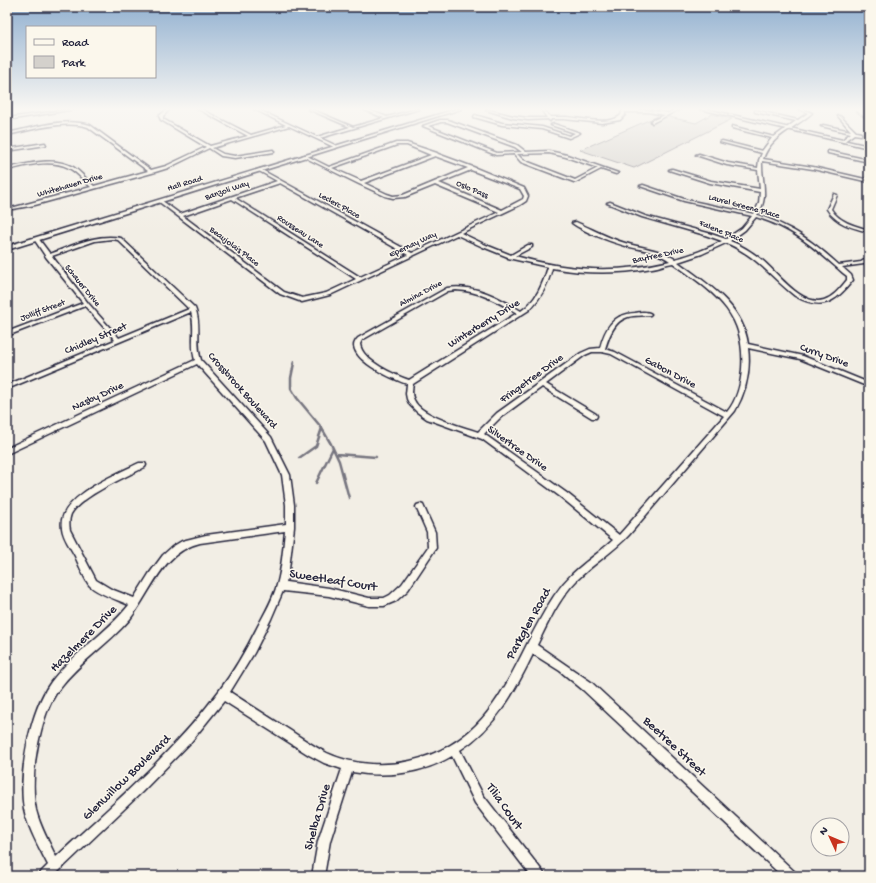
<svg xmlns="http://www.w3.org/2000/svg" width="876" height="883" font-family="'Gochi Hand',sans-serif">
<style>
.green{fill:#d4d1cc;stroke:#7b7a84}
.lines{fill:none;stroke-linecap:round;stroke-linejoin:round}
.stream-far1{stroke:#76747f;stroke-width:2}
.stream{stroke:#76747f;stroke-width:2.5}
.minor-casing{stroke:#22223b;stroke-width:3}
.tertiary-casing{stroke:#22223b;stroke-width:3}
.secondary-casing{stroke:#22223b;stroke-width:3}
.minor{fill:#fbf7ec;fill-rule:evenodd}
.tertiary{fill:#fbf7ec;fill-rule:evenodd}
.secondary{fill:#fbf7ec;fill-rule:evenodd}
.rail-casing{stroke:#22223b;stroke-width:1.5}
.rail{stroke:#fbf7ec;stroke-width:1;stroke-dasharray:3.5;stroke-linecap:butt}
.labels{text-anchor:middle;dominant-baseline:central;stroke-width:3;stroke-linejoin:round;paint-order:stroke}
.far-street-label{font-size:9px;fill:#22223b;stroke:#fbf7ec}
.street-label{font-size:11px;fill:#22223b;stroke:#fbf7ec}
.near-street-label{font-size:13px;fill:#22223b;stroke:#fbf7ec}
</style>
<rect width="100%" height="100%" fill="#f2eee5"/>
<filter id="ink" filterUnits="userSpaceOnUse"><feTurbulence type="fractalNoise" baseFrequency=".025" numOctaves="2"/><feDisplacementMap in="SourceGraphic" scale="8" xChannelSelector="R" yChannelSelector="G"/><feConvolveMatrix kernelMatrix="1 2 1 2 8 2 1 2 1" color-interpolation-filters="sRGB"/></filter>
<g filter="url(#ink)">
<path class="green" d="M712 114 732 119 634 168 580 150 660 115 696 123Z"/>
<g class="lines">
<path class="stream-far1" d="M293 364 294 361"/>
<path class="stream" d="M294 363 291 378V388L297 398 321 427 331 444 339 461 349 498
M336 454 376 457
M299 458 316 446 322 428
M316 483 333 448"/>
<g class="minor-casing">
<path id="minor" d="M72 109H76L7 120V118Z
M168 109H170L163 116V119L210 146 248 136 198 109H201L251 135 286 125 254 109H257L317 137 350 127 308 109H311L353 127 384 118 363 109H366L387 117 416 109H419L320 138 337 146 336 148 289 126 212 148 223 154 235 156 273 150 274 152 235 158 221 156 209 148 168 168 152 173 35 205 13 209 11 208 91 187C84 181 78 173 69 168 50 158 26 166 7 170V168C28 164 53 156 73 167 81 172 87 180 94 186L148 171 88 127C64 120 31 130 7 135V133C33 128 64 117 90 125L151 170 166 166 206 147 161 120 159 116Z
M486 109 513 116 528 118H547L541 109H543L550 117C555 117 560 117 566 117 581 118 610 126 621 115L622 111 623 110H648L668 113 677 109H680L652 123 651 121 665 115 648 112H625V115L620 120 602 123 564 119H551L550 121 548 119 528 120 513 118 486 110Z
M799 109H802L812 113C793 130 772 134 763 159L813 167 869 180V182L813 169 762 161C761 180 770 198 757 215 792 226 812 241 839 265L861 262 869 257V260L864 264 842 267 851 275 853 280C835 303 822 311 795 296 771 277 756 255 726 243L702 254 678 262C706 283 743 305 748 344L803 356 869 383V387L800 359 748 348C751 370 746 392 735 411L629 535C613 552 593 564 577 580 559 598 548 623 537 645L566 665 591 682 795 872 797 876H782L583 690 560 671 533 654C515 691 496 727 460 750L483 795 543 872 545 876H531L475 803 452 756C422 774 386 778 352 772L330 841 324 876H312L318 841 342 769 324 763 309 755 224 701 190 743 142 792 59 871 54 876H39L41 872 48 865C39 847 28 828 24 809 18 774 30 711 51 682 73 653 106 634 129 605 118 600 99 594 90 586 86 582 78 563 75 556 71 548 63 538 62 528 56 498 117 474 139 463H145L146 465 145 467C126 477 81 496 71 514 69 519 69 525 70 530L96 580 111 589 134 598 149 574 163 555 172 547 182 541 206 535 286 524V505L282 475 266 441 197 364 7 454V448L195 360C190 344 196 328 191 312L7 389V385L115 340 85 306 7 336V332L83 303 46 257 34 239V238H38L50 254C72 246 96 233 121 238L195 308C202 324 195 343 201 360L271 437 290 475 294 505V527L289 569 286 582 329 588 369 598H384L390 595 402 584 428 547 427 532 416 507 417 505 420 504 423 505 435 532 436 548 408 590 396 601 384 606H369L329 596 283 591 271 619 254 653 230 692C250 705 271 718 291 731 303 739 315 747 327 753 353 765 383 767 410 761 500 740 511 661 554 596 572 569 591 560 613 540L562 498 482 439 427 419 417 412 410 405 407 399 406 394 407 384C393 379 356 363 354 346 354 343 356 340 358 338L447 288C475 284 498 297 521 311 536 301 543 284 548 267L508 258V257L483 247 457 235 330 295 302 302 280 294 158 201 161 200 180 214 277 181 259 171 258 170 260 169 412 253 499 212 435 185 405 197 393 198 385 196 359 184 302 156 305 155 329 167 396 143H407L437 153 438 154 473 167 524 188 528 196 526 201 520 205 461 233 486 245 511 255 528 245H532V247L515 256C569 271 615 274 670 261 656 251 642 250 626 246 611 242 584 232 572 223L576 222C592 229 608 238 625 243 642 248 659 249 675 259 691 255 707 249 722 241L705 235 642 217 607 203 610 202 645 216 708 233 726 239 742 228 752 216 684 201 640 186 643 185 687 200 754 214 759 203 760 192 710 183 669 170 672 169 711 181 760 189 758 170 727 165 696 155 699 154 728 163 758 168 759 160 762 153 720 142 722 141 762 151 772 138 732 128V126L774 137 796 121 755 112V110L798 120 808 113ZM397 145H407L431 155 361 181 332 168ZM435 156 468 168 403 195 393 196 387 194 364 183ZM471 170 520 189 524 196 523 199 502 210 439 183ZM280 183 408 255 360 277 235 198ZM232 199 356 279 326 293 302 298 284 292 183 216ZM756 217C795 229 813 247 843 273L847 276V280C841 287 834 297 824 300 801 307 777 272 762 260 752 252 741 245 730 241L745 230ZM112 239 118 240 189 309 119 338 88 303 52 256 95 241ZM673 263C714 293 746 312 742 369 741 383 737 400 727 412L615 352 605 349C609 336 614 321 628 317 635 315 643 316 650 315L651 314C647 311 640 312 635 313 613 314 605 328 600 348L590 349 581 353 497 413 478 432C461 426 421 416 414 400 411 395 412 389 413 384L529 310C541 298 548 285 552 268 585 274 619 274 652 268 659 267 666 264 673 263ZM456 290C479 291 498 302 517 313L409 380C395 375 362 361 360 344L362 340 448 291ZM592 352H602L611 354 724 416 619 535 568 494 484 434 501 417 542 387 592 418H596L597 416 596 414 546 384 585 355ZM285 531C283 549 282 568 277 585 273 599 265 613 258 626 247 648 234 671 219 691 173 753 113 804 56 857 49 842 40 826 36 810 29 778 39 716 59 689 79 662 109 644 130 619 152 591 162 552 200 543Z
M475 115 502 123 542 127 569 136 575 133 551 125 554 124 580 133 569 138 542 129 502 125 474 117Z
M838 116H840L856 132 861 133V135L854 134 843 142 842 140 851 133 821 126 823 125 851 131Z
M440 120H448L517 145 526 152 549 151 567 155 618 173 616 174 601 169 576 182H574L521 162 514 154 496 155 423 126ZM441 122H447L515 147 522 152 497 153 428 126ZM549 153 566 157 598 168 575 180 523 160 517 154Z
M45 143 46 145 7 151V149Z
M828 151 869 160V162L828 153Z
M834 194 837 195 831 209C839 222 855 226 869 230V232C853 228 836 224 827 209Z"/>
</g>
<g class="tertiary-casing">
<path id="tertiary" d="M456 109H461L7 250V246Z"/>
</g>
<g class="secondary-casing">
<path id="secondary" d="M700 109H706L869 146V148Z"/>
</g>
<use href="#minor" class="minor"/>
<use href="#tertiary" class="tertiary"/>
<use href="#secondary" class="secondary"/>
<g class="rail-casing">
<path id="rail" d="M853 109 869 121
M867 109H869"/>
</g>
<use href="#rail" class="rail"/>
</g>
</g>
<linearGradient id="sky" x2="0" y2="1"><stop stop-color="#91b0d0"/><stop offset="0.47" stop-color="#f9f7f3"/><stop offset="1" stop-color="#f9f7f3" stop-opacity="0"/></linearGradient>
<rect width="876" height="232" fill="url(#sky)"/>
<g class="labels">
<g class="far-street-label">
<text transform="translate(185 184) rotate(-17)">Hall Road</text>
<text transform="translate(70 186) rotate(-16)">Whitehaven Drive</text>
<text transform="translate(472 190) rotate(23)">Oslo Pass</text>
<text transform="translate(227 191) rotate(-19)">Banzoli Way</text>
<text transform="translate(339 206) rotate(29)">Leclerc Place</text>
<text transform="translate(744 207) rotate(15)">Laurel Greene Place</text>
<text transform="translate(300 232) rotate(33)">Rousseau Lane</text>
<text transform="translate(721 232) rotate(22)">Falene Place</text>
<text transform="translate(413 245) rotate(-25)">Epernay Way</text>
<text transform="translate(234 247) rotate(37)">Beaujolais Place</text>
<text transform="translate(658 256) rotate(-12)">Baytree Drive</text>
<text transform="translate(82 286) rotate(51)">Schauer Drive</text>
<text transform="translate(421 294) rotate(-28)">Almina Drive</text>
<text transform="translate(43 311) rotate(-21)">Jolliff Street</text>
</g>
<g class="street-label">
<text transform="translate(484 324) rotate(-32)">Winterberry Drive</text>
<text transform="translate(96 339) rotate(-23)">Chidley Street</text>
<text transform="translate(824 356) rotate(20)">Curry Drive</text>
<text transform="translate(670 373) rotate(28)">Gabon Drive</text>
<text transform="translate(532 379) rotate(-36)">Fringetree Drive</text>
<text transform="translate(242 391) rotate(48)">Crossbrook Boulevard</text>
<text transform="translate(98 397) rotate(-25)">Nasby Drive</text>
<text transform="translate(517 449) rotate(35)">Silvertree Drive</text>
</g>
<g class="near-street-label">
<text transform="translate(333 581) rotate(9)">Sweetleaf Court</text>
<text transform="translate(529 624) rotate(-61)">Parkglen Road</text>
<text transform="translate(84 639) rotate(-45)">Hazelmere Drive</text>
<text transform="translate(674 747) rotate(43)">Beetree Street</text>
<text transform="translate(127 778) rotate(-44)">Glenwillow Boulevard</text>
<text transform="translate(504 807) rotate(55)">Tilia Court</text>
<text transform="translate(318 817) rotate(-74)">Shelba Drive</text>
</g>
</g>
<rect width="876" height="883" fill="none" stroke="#fbf7ec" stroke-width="24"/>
<rect x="12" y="12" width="852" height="859" fill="none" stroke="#22223b" stroke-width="1.5" filter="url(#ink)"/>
<rect x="26" y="26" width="130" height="52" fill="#fbf7ec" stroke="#a4a2a5"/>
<rect x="34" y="39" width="20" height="6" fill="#fbf7ec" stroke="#a4a2a5"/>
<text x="62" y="46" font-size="12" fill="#22223b">Road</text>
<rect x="34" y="56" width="20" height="12" fill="#d4d1cc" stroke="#a4a2a5"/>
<text x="62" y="66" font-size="12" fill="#22223b">Park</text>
<g transform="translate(830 837) rotate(314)"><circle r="19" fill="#fbf7ec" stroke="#a4a2a5"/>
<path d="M0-3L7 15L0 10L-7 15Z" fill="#c8321e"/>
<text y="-6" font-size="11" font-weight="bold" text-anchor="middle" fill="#22223b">N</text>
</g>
</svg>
